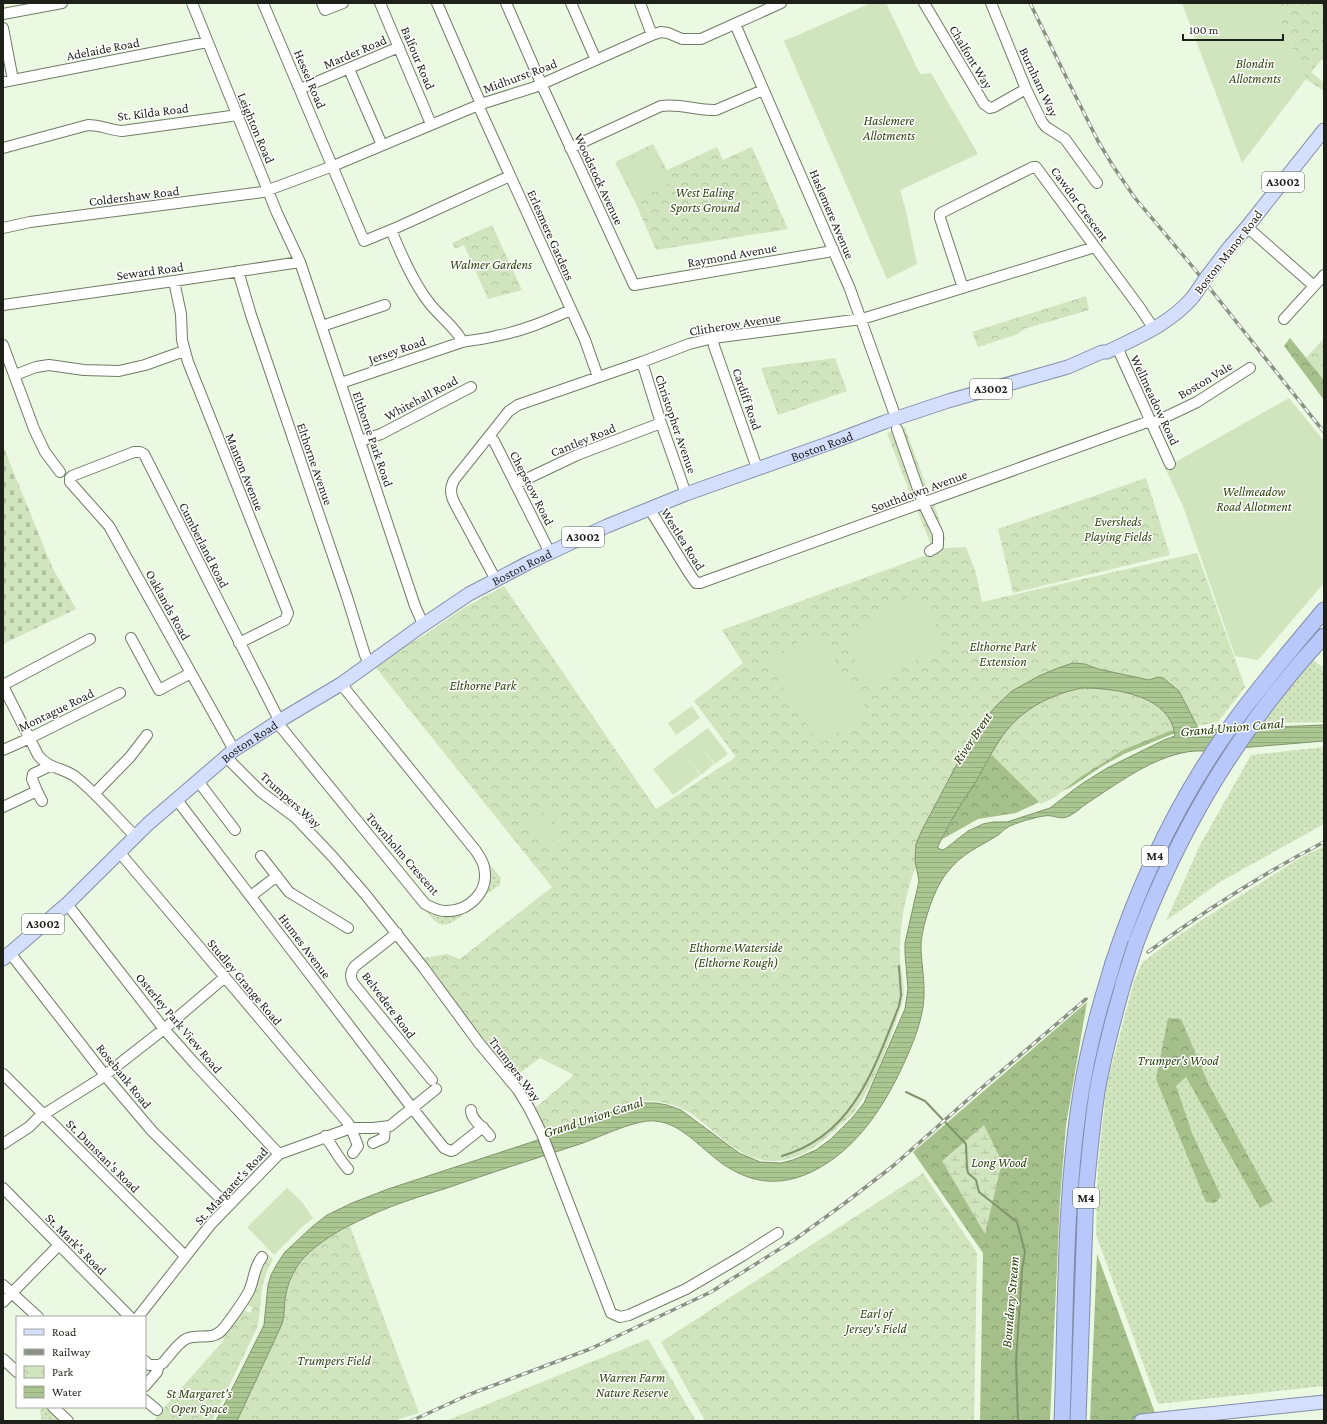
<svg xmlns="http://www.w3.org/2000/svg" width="1327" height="1424" font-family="'Crimson Pro',serif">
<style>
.grass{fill:url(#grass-dots)}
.forest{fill:url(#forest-crowns)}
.wetland{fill:url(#wetland-marsh)}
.cemetery{fill:url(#cemetery-stones)}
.park{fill:url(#park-crowns)}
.garden{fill:#d0e4bd}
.water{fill:url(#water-rules);stroke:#80956d;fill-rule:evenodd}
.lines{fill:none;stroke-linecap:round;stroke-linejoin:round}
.stream{stroke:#80956d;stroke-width:2}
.minor-casing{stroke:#717c67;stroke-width:12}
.major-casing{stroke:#828eac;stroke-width:15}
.highway-casing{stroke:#828eac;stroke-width:17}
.minor{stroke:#fff;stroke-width:10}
.major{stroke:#d4defd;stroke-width:13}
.highway{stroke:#b8c8fb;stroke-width:15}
.rail-casing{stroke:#899282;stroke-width:3.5}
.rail{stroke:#fff;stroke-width:2;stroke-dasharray:6;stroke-linecap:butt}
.major-bridge-casing{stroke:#828eac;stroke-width:15;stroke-linecap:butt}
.highway-bridge-casing{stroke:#828eac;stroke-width:17;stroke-linecap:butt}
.major-bridge{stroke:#d4defd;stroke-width:13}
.highway-bridge{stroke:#b8c8fb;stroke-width:15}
.labels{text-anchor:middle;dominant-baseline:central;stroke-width:3;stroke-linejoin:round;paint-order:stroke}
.shield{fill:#fff;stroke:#61645e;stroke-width:1}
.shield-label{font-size:12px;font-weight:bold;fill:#1d2119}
.street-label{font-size:13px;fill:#1d2119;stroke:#fff}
.park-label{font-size:13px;font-style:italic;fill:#2e460c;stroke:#fff}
.water-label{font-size:14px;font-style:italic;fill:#284004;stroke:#fff}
</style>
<defs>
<pattern id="grass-dots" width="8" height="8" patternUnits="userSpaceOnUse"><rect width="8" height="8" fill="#d0e4bd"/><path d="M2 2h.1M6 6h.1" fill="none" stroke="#b2c3a2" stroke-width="1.8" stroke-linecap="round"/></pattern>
<pattern id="forest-crowns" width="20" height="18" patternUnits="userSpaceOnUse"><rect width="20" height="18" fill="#a5c08a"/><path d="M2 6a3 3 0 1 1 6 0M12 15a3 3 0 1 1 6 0" fill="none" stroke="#869c70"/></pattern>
<pattern id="wetland-marsh" width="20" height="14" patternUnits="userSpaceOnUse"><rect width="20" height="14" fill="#d0e4bd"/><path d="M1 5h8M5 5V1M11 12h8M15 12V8" fill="none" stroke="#b2c3a2"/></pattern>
<pattern id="cemetery-stones" width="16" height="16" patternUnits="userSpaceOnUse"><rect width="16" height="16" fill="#d0e4bd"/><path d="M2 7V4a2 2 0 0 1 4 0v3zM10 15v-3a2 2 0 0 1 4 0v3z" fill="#b2c3a2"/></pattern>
<pattern id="park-crowns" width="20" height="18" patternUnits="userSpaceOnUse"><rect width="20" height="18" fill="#d0e4bd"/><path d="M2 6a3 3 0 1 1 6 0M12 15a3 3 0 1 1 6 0" fill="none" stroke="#b2c3a2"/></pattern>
<pattern id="water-rules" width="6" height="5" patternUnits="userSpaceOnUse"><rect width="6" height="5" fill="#abc791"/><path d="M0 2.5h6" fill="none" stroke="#93ab7c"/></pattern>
</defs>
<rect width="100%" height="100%" fill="#ecf9e2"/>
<path class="grass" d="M1312 659 1324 668V722L1264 723 1280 697Z
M1324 747V824L1220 882 1166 921 1200 845 1251 755Z
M1324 846V1386L1158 1404 1096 1235 1098 1164 1107 1083 1134 981 1142 963 1165 945 1197 923 1300 858Z
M486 861 501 878 500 885 482 897Z
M424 909 444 916 461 914 462 916C442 930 439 927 424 909Z
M43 1407H46L60 1421H42L40 1411Z"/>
<path class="forest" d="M1290 338 1324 380V400L1284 346Z
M1169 720 1175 733 1124 754 1101 767 1071 787 1016 813 978 819 941 840 960 805 976 781 1000 739Z
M1087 1002 1066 1125 1060 1200 1050 1421H980L983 1253 913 1152Z
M1168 1018 1181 1019 1209 1085 1273 1201 1260 1208 1186 1077 1176 1086 1192 1133 1221 1196 1215 1203 1206 1202 1156 1079Z
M1097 1254 1158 1421H1090Z"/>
<path class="wetland" d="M984 1125 1002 1162 985 1234 942 1161Z"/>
<path class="cemetery" d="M3 446 52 567 76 609 3 644Z"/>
<path class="park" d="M1273 3H1324V57L1311 72 1324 83V91L1306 79Z
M653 144 667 170 717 147 723 160 752 147 788 229 656 250 635 202 615 162Z
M492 225 522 290 488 299 464 245 455 249 452 243Z
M1086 296 1089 310 1024 329 1018 334 978 347 972 332Z
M1324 338V380L1306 358Z
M835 358 847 391 778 415 761 368Z
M905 427 929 494 912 499 887 433Z
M1146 478 1170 555 1013 593 998 529Z
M934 504 946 540 931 545 917 510Z
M966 547 976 573 982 602 1197 553 1245 687 1218 722 1170 731 1123 750 1079 778 1055 797 1041 804 982 745C966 776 950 806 933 837 926 851 915 865 911 880 903 905 899 934 900 960 901 973 905 986 903 999 901 1008 897 1018 894 1027 884 1055 873 1085 856 1109 853 1115 847 1119 842 1123 823 1142 801 1161 773 1161 737 1161 715 1128 687 1111 672 1102 655 1101 637 1100L547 1134 535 1108 574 1075 540 1058 513 1078 484 1045 423 958 447 954 460 959 552 887 376 668 394 652 423 636 462 609 504 586 656 809 736 757 694 701 743 663 722 630 946 548Z
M923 1173 977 1253 974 1421H705L661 1342Z
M350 1226 419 1413 393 1421H237L282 1324 285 1296 296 1269 304 1259 313 1250 323 1241Z
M268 1254 273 1260C271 1265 267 1269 266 1274 259 1291 262 1310 257 1328L221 1403 211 1421H154L161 1411 224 1340 222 1338 243 1309 250 1313 253 1308 246 1304 259 1268Z
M648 1339 696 1421H446Z"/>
<path class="garden" d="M871 3H886L920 74 931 73 978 154 900 190 906 211 917 264 887 279 784 41Z
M1182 3H1273L1306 79 1242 163Z
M653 148 669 183 635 199 618 164Z
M1289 398 1324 441V583L1258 660 1235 656 1183 506 1165 468Z
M914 593 946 641 873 688 842 640Z
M816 631 868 712 820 744 767 663Z
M692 706 700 718 676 735 668 723Z
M708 728 728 754 715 764 697 741 714 764 701 775 688 758 700 775 673 795 653 769Z
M549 810 556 819 536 833 530 824Z
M557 821 564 829 544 844 538 835Z
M565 832 572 841 553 855 546 846Z
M287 1188 302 1202 313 1218 301 1228 274 1255 247 1227Z"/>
<path class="water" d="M1073 663 1085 664 1098 669 1149 680 1158 677 1163 678 1179 691 1199 730 1324 725V741L1203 751C1164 749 1121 781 1089 802 1082 806 1076 813 1069 816 1060 821 1053 814 1044 816 1036 817 1015 823 1008 827 1004 829 1001 833 998 835 986 843 972 849 960 859 953 865 945 874 940 883 931 899 920 932 921 950 922 969 926 987 923 1007 920 1026 913 1043 905 1061 886 1103 860 1145 819 1168 778 1191 743 1183 709 1153 692 1139 677 1123 655 1121 637 1119 602 1136 583 1143 537 1158 490 1173 444 1189 418 1197 392 1205 367 1217 345 1227 320 1240 303 1259 294 1269 287 1285 285 1299 284 1307 285 1315 282 1324L237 1421H216L264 1325 268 1285 271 1275 277 1264 285 1252 313 1226 327 1215 352 1203 388 1189 535 1141 635 1103H656L667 1105 681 1110 739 1153 760 1162 781 1163 793 1160 816 1150 831 1139 852 1118 864 1103 905 1009 908 989 905 954V943L919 881 915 861 916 844 922 830 971 738 984 720 997 705 1012 691 1039 676 1058 668ZM1082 688C1115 688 1171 695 1175 736L1164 740 1107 768 1080 785 1050 808 1007 822H993L983 824 968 831 945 849 942 850 938 848V846C945 832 952 819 960 806 965 797 971 789 977 780 984 767 991 753 999 741 1018 711 1048 695 1082 688Z"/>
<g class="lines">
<path class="stream" d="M906 1092 925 1101 966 1144 967 1168 968 1173 976 1180 979 1192 1017 1222 1025 1252 1022 1270 1016 1361 1018 1421
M782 1156C854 1135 874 1068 899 1006L901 995 899 966"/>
<g class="minor-casing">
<path id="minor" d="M192 3 277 213 300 262 415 606 423 624
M263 3 364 241 398 227 510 176
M322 3 325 10 343 3
M380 3 431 124
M437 3 481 104
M506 3 544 90 634 285 827 252 833 249
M571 3 596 60
M640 3 652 35
M924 3 984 104 990 108 994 107 1026 89
M991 3 1026 89 1042 122 1046 127 1065 139 1097 183
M3 14 62 3
M735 24 850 289 896 418
M3 28 13 80
M349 69 382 145
M3 82 207 42
M300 89 399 47
M478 105 585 340 598 377
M3 148 88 125C100 125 110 130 122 131L231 116 236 114
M570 148 661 106C680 103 698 111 716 110L763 90
M1247 227 1314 286
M3 228 30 222 263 192 333 166 481 104 535 87 652 35 661 32 668 33 682 39H701L781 3
M391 230C402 256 413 282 430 304 437 313 461 334 462 342 473 340 485 339 496 336 523 331 546 321 571 310
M238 271 251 315 347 597 365 655 369 663
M174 281 181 314 182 340 188 362 288 613 285 620 239 643
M963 288 940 218V214L943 212 1033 167H1036L1140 308 1154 329
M3 305 174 281 300 262
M1284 319 1324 275
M322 326 385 305
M713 338 714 346 757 468
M3 345 34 429 45 452 60 472
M1117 347 1170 464
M642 362 661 423 686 494
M15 375 36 367 49 365 84 370 119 371 145 365 184 351
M341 383 462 342
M1151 424 1197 402 1250 368
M897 429 923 503 938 534V546L930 551
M489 437 494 441 550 553
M360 441 381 434 471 387
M516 484 577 455 661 423
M649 508 689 573 696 583
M496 580 454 502C450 493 450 488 454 480L509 411 518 405 642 362 689 344 713 338 862 319 1095 247
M696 583H700L1150 421
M131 638 159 690 191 673
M3 685 90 639
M3 686 38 755C49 770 64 767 77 778 98 795 116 817 136 837
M3 750 30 738 120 693
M234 750 109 526 70 482V478L72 476 134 452H140L144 454 277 716 280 726 425 904C431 907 437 911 445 911 468 912 490 892 484 867 483 861 479 856 476 851L341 684
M226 757 261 792 296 818 332 856 365 894 423 967 479 1043 518 1090 529 1108 542 1134 611 1313 620 1317 629 1315 686 1289 742 1256 778 1233
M198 781 235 830
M37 791 42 801
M95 793 130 757 147 735
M177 800 409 1104 444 1148 451 1151 454 1150 483 1127
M3 807 37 791 32 779 33 774 50 766
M120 853 348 1123 351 1128 358 1146 353 1153
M261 856 289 892 348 928
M251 896 277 876
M67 904 164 1029 195 1064 279 1154
M397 933 355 966C350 972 350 977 353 983L432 1080
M10 953 108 1079 152 1131 228 1206
M3 1074 185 1256
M471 1110C471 1121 484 1127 490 1136
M325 1136C333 1147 339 1159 348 1169
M373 1143 384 1138 385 1127
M3 1144 29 1127 38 1118 100 1079 164 1029 225 977
M3 1188 130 1317
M3 1285 38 1317
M3 1302 59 1245
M138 1317 211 1224 279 1154 351 1128H373L390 1126 436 1089
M3 1359 17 1372
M145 1361 149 1365H159L163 1363C169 1356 179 1342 186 1339 198 1333 210 1341 221 1331 227 1325 246 1298 249 1291 255 1278 253 1269 262 1257
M145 1386 157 1372 159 1365
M145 1400 157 1410
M53 1407 68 1421"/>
</g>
<g class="major-casing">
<g id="major">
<path d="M1228 249 1247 227 1324 130"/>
<path id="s1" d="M3 959 67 904 148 824 234 750 279 721 341 684 420 627 469 594 528 563 607 526 686 494 830 443 885 422 948 401 1068 367 1102 352H1107C1138 337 1170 324 1193 297"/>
<path d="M1141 1421 1324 1402"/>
</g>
</g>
<g class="highway-casing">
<path id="highway" d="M1136 943C1180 827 1240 727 1324 636
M1113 963C1140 881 1177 803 1226 733 1256 690 1291 650 1324 610
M1062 1421C1066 1317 1064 1210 1079 1106 1084 1070 1092 1035 1102 1000
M1078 1421 1086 1190C1089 1158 1092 1125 1097 1092 1103 1056 1113 1020 1123 984"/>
</g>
<use href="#minor" class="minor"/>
<use href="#major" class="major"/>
<use href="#highway" class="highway"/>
<g class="rail-casing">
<path id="rail" d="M1030 3 1071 87 1098 141 1113 166 1135 198 1192 266 1324 432
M1148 952C1203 912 1264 873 1324 842
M411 1421 468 1395 590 1349 711 1292 794 1240 845 1203 893 1166 964 1103 1086 999"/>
</g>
<use href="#rail" class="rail"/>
<g class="major-bridge-casing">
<path id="major-bridge" d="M1193 297 1206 278 1228 249"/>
</g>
<g class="highway-bridge-casing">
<path id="highway-bridge" d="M1123 984 1136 943
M1102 1000 1113 963"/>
</g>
<use href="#major-bridge" class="major-bridge"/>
<use href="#highway-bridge" class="highway-bridge"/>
</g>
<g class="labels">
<g class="shield">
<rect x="1262" y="172" width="42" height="20" rx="3"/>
<rect x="970" y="379" width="42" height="20" rx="3"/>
<rect x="562" y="527" width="42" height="20" rx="3"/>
<rect x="1142" y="846" width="26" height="20" rx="3"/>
<rect x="22" y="914" width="42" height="20" rx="3"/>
<rect x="1073" y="1188" width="26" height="20" rx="3"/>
</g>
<g class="shield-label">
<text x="1283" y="182">A3002</text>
<text x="991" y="389">A3002</text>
<text x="583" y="537">A3002</text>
<text x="1155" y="856">M4</text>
<text x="43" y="924">A3002</text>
<text x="1086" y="1198">M4</text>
</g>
<g class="street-label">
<text transform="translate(103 49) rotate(-11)">Adelaide Road</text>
<text transform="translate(355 52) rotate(-23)">Marder Road</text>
<text transform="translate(971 57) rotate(59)">Chalfont Way</text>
<text transform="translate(418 58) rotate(67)">Balfour Road</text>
<text transform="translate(520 76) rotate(-20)">Midhurst Road</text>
<text transform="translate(310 79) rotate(67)">Hessel Road</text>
<text transform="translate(1039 82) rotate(65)">Burnham Way</text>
<text transform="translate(153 112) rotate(-7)">St. Kilda Road</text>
<text transform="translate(256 128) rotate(67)">Leighton Road</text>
<text transform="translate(599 179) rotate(65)">Woodstock Avenue</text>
<text transform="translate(134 196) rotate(-7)">Coldershaw Road</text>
<text transform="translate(1080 204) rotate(54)">Cawdor Crescent</text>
<text transform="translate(832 214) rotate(67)">Haslemere Avenue</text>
<text transform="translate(551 235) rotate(66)">Erlesmere Gardens</text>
<text transform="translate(1228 252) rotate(-52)">Boston Manor Road</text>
<text transform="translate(732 255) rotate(-10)">Raymond Avenue</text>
<text transform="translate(150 271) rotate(-8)">Seward Road</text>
<text transform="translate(735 324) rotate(-9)">Clitherow Avenue</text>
<text transform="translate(397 350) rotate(-19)">Jersey Road</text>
<text transform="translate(1205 380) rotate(-31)">Boston Vale</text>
<text transform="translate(421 398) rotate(-28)">Whitehall Road</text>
<text transform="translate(747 399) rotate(71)">Cardiff Road</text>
<text transform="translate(1155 400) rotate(65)">Wellmeadow Road</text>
<text transform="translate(676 424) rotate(71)">Christopher Avenue</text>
<text transform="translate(373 439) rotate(71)">Elthorne Park Road</text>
<text transform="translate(583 440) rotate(-22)">Cantley Road</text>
<text stroke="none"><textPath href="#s1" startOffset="977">Boston Road</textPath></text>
<text transform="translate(315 464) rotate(71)">Elthorne Avenue</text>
<text transform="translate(245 472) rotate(68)">Manton Avenue</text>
<text transform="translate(532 488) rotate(63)">Chepstow Road</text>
<text transform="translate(919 491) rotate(-20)">Southdown Avenue</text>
<text transform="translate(683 539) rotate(58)">Westlea Road</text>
<text transform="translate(204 545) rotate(63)">Cumberland Road</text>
<text stroke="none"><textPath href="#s1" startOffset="653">Boston Road</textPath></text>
<text transform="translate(168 605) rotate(61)">Oaklands Road</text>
<text transform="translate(56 710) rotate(-26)">Montague Road</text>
<text stroke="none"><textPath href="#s1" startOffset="329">Boston Road</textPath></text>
<text transform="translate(291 800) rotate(42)">Trumpers Way</text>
<text transform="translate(403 854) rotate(49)">Townholm Crescent</text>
<text transform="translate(305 946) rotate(53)">Humes Avenue</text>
<text transform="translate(245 982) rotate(50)">Studley Grange Road</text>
<text transform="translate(389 1005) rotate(53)">Belvedere Road</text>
<text transform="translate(179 1023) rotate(50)">Osterley Park View Road</text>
<text transform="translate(515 1069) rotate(53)">Trumpers Way</text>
<text transform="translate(124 1076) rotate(51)">Rosebank Road</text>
<text transform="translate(103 1156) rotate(45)">St. Dunstan's Road</text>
<text transform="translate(231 1186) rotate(-47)">St. Margaret's Road</text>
<text transform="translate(76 1244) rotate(45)">St. Mark's Road</text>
</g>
<g class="park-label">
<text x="1255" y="63">Blondin<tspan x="1255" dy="15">Allotments</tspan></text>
<text x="889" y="120">Haslemere<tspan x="889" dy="15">Allotments</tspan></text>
<text x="705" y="192">West Ealing<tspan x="705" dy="15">Sports Ground</tspan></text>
<text x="491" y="264">Walmer Gardens</text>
<text x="1254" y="491">Wellmeadow<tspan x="1254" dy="15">Road Allotment</tspan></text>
<text x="1118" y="521">Eversheds<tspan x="1118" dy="15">Playing Fields</tspan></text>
<text x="1003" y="646">Elthorne Park<tspan x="1003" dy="15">Extension</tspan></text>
<text x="483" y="685">Elthorne Park</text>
<text x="736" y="947">Elthorne Waterside<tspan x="736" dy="15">(Elthorne Rough)</tspan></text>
<text x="1178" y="1060">Trumper's Wood</text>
<text x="999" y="1162">Long Wood</text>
<text x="876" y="1313">Earl of<tspan x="876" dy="15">Jersey's Field</tspan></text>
<text x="334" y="1360">Trumpers Field</text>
<text x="632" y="1377">Warren Farm<tspan x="632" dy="15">Nature Reserve</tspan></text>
<text x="199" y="1393">St Margaret's<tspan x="199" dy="15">Open Space</tspan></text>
</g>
<g class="water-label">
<text transform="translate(1232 727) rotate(-5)">Grand Union Canal</text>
<text transform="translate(972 738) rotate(-56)">River Brent</text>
<text transform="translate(593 1117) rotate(-18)">Grand Union Canal</text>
<text transform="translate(1010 1302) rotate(-85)">Boundary Stream</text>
</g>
</g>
<rect width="1327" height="1424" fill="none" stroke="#1d2119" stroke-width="8"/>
<rect x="16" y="1316" width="130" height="92" fill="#ffffff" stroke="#a5a6a3"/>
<rect x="24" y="1329" width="20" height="6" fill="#d4defd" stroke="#a5a6a3"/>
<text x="52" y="1336" font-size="12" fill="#1d2119">Road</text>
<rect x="24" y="1349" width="20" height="6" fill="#899282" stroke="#a5a6a3"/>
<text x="52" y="1356" font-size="12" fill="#1d2119">Railway</text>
<rect x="24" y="1366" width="20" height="12" fill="url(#park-crowns)" stroke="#a5a6a3"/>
<text x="52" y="1376" font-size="12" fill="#1d2119">Park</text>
<rect x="24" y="1386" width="20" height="12" fill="url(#water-rules)" stroke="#a5a6a3"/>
<text x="52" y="1396" font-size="12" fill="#1d2119">Water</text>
<path d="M1183 34v6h100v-6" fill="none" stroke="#1d2119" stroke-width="2"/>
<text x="1189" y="34" font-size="12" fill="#1d2119" stroke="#ffffff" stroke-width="3" paint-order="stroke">100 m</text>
</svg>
